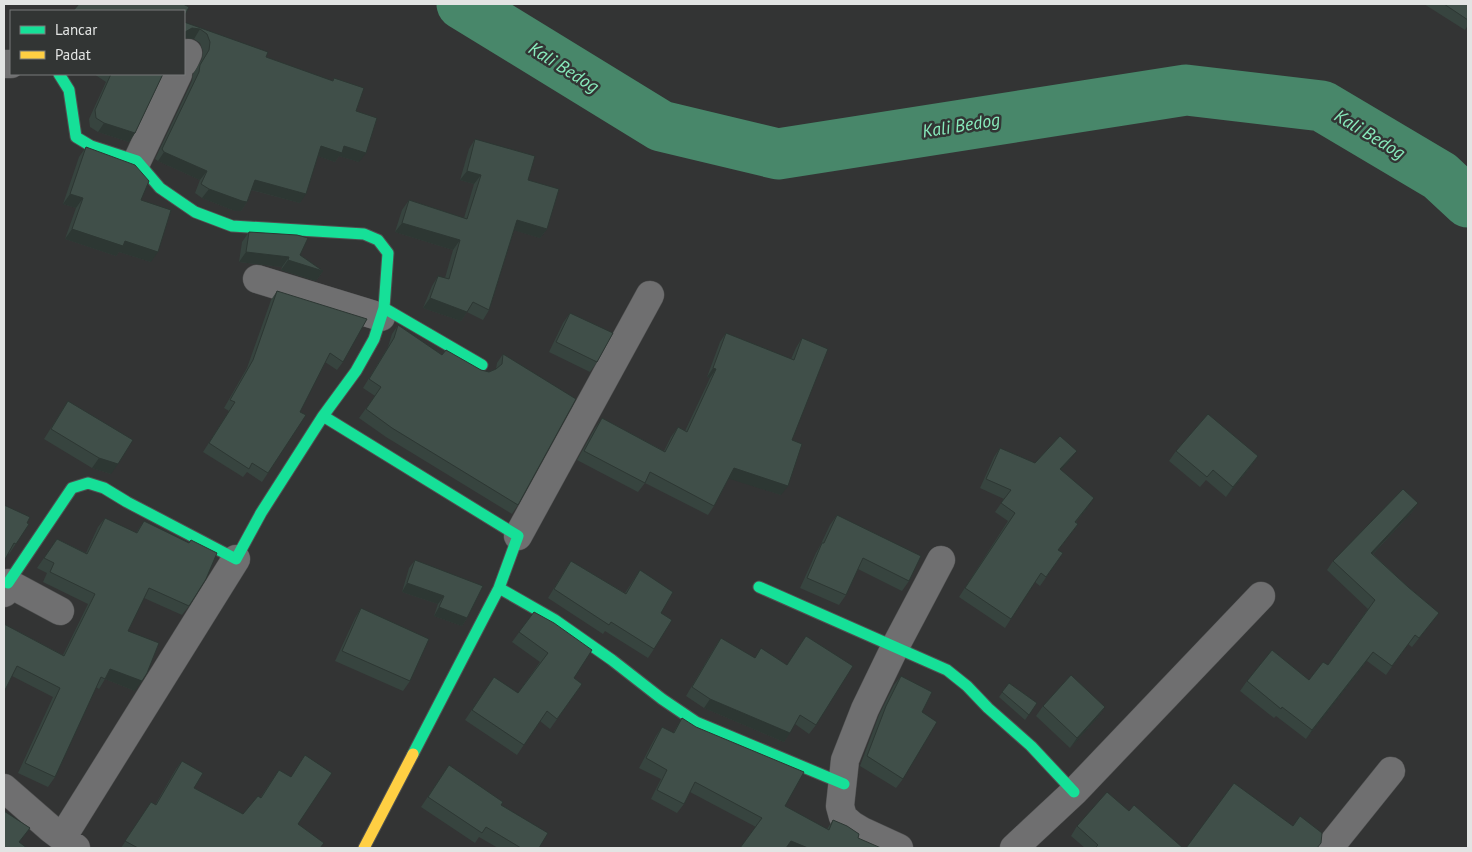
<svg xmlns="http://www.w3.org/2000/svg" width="1472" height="852" font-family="'PT Sans',sans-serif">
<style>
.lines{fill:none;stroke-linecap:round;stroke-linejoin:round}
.river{stroke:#48876a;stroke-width:51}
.street-casing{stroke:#4f5050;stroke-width:29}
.fast-casing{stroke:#4f5050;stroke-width:13}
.slow-casing{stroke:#4f5050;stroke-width:13}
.street{stroke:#6f6f70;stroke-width:28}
.fast{stroke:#16e098;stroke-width:11}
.slow{stroke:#ffcf43;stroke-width:11}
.wall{fill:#37443f}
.shaded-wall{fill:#2d3733}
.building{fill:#404f49;stroke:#2d3733}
.labels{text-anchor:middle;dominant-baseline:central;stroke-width:5;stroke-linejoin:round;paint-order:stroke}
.water-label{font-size:18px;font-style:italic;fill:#88ebbc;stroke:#323534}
</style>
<rect width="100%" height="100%" fill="#333434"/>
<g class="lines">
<path class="river" d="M462 4 661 126 778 154 1186 90 1322 106 1440 176 1468 202"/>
<g class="street-casing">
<path id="street" d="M184 62 188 53
M4 64H11
M137 161 178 74
M257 279 381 317
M518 536 650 295
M4 593 8 583 60 611
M4 788 51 829 76 848
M62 838 236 559
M899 848 862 831 852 825 843 817 840 806 845 760 865 709 895 647 941 560
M1014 848 1074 792 1261 596
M1329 848 1391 771"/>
</g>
<g class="fast-casing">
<path id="fast" d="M59 74 69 90 76 137 91 146 137 161 160 188 195 212 232 226 364 234 378 240 388 253 384 308 482 365
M323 416 518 536 499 588 413 754
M8 583 72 488 88 483 104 488 127 502 236 559 261 513 323 416 356 371 374 339 384 308
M759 587 947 670 967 686 988 708 1031 746 1074 792
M499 588 555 620 612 660 662 699 696 722 844 784"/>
</g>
<g class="slow-casing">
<path id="slow" d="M364 848 413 754"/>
</g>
<use href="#street" class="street"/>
<use href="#fast" class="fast"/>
<use href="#slow" class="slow"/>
</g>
<path class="wall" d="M1424 4H1468V25L1465 30Z
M184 22 266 57 332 81 334 78 356 111 359 162 339 156 335 162 318 156 300 203 251 190 247 202 241 211H235L202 198 195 193 200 180 158 161 155 159 192 81 193 74 202 59 203 51 200 43 194 39 186 38H184Z
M94 74H163L135 133 129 142 98 132 90 127 89 119 106 82Z
M475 139 528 180 547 229 540 238 514 230 489 310 483 320 467 312 461 321 423 308 432 286 438 276 445 278 453 250 395 232 402 210 409 200 464 218 474 184 460 180 469 149Z
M86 147 151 262 119 252 116 256 65 239 76 208 63 204 79 157Z
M249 232 300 255 323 271 316 281 281 270 282 267 239 262 242 242Z
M277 291 343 362 337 370 325 362 268 473 262 482 247 472 243 477 203 452 229 411 224 408 247 368 271 300Z
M570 313 597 362 590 372 549 352 563 323Z
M398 325 442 355 481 370 489 372 496 369 497 363 503 354 518 505 512 514 386 437 359 418 375 396 363 388 388 347 392 334Z
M726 333 791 359 796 348 802 338 792 440 781 495 729 478 714 506 708 515 645 483 638 492 577 460 595 428 602 418 664 451 671 437 678 427 685 431 710 378 707 377 720 342Z
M68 401 111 474 92 468 44 439Z
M1000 448 1035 463 1070 460 1061 470 1088 507 1076 522 1078 524 1058 550 1063 553 1040 586 1035 582 1005 628 959 597 1008 521 995 512 1004 499 980 488 994 457Z
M1176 451 1258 456 1251 466 1226 497 1206 480 1200 487 1169 461Z
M1418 503 1412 512 1373 554 1408 587 1439 613 1412 647 1408 644 1386 675 1367 661 1306 739 1276 716 1274 718 1240 691 1247 681 1309 680 1328 665 1368 609 1327 570 1333 561Z
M4 505 29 524 9 554 8 553Z
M837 515 909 581 902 591 858 569 846 595 839 605 800 588 816 553 820 546 830 525Z
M105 518 136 533 144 521 188 543 191 540 189 606 182 615 144 598 128 631 135 691 105 679 99 689 96 687 55 777 48 787 18 773 53 697 12 676 4 624 63 655 88 604 43 582 47 573 37 568 57 539 86 553 98 527Z
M415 560 467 618 462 626 434 616 438 604 402 592 409 568Z
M571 561 625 593 640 570 661 613 654 649 648 658 605 631 603 634 548 598 565 570Z
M361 608 410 681 403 691 335 661 355 618Z
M534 612 574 678 582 684 550 729 540 721 517 755 465 720 494 677 518 693 540 662 512 642Z
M806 636 816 725 809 734 795 724 784 742 704 708 686 696 715 647 721 638 754 658 787 665Z
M901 676 922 712 903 779 896 788 860 766 879 715 894 685Z
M1009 683 1037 703 1025 720 999 697Z
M1043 706 1105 707 1098 717 1070 748 1036 716Z
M682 718 785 806 827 829 833 820 859 834 756 827 690 792 684 804 677 813 651 799 661 779 639 768 656 736 662 727 673 733Z
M182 761 194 788 243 814 260 798 279 770 298 824 320 848H121L151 802 155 805 176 769Z
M449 765 501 805 539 848H498L479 837 475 843 421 807Z
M1129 811 1183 848H1085L1071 836 1077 826Z"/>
<path class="shaded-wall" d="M192 28 200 29 194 39 186 38H184V33L185 32Z
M104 123 135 133 129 142 98 132Z
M321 146H344L366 153 359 162 339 156 335 162 315 155Z
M164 152 207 171 200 180 158 161Z
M467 171 481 175 474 184 460 180Z
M255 180 306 194 300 203 248 189Z
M209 189 247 202 241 211H235L202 198Z
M70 194 83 198 76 208 63 204Z
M517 220 547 229 540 238 510 229Z
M402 223 460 240 453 250 395 232Z
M72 229 125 241 158 252 151 262 119 252 116 256 65 239Z
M246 252 289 257 282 267 239 262Z
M288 260 323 271 316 281 281 270Z
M430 298 467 312 461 321 423 308Z
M713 368 716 369 710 378 707 377Z
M1077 451 1070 460 1054 478 1060 469Z
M1258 456 1251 466 1226 497 1233 487Z
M99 458 118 464 111 474 92 468Z
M734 468 788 486 781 495 727 478Z
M1094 498 1088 507 1069 530 1075 522Z
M1418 503 1412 512 1365 562 1371 553Z
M407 583 444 596 438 604 402 592Z
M439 607 467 618 462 626 434 616Z
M1373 652 1367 661 1306 739 1312 730Z
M110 669 142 681 135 691 105 679Z
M710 699 790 733 784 742 704 708Z
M1105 707 1098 717 1070 748 1077 738Z
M791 841 808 848H786Z"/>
<path class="building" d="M79 4H183L189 7 184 17V11H73Z
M1444 4H1468V20Z
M184 22 268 52 266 57 333 81 334 78 364 88 356 111 377 118 366 153 344 146 342 153 321 146 306 194 255 180 247 202 242 201 209 189 201 184 207 171 164 152 162 149 199 72 200 65 209 50 210 42 207 34 200 29 192 28 185 32 184 33Z
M111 74H163L135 133 104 123 96 118 95 110Z
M475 139 535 156 528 180 559 189 547 229 517 220 489 310 473 302 467 312 430 298 438 276 449 279 460 240 402 223 409 200 467 219 481 175 467 171Z
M86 147 135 165 149 181 141 200 171 210 158 252 125 241 123 246 72 229 83 198 70 194Z
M249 232 297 235 308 238 300 255 323 271 288 260 289 257 246 252Z
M277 291 367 319 343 362 330 353 300 412 306 415 268 473 252 463 249 469 209 443 235 402 230 400 253 360Z
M570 313 613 333 597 362 556 342Z
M398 325 442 355 446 350 481 370 489 372 496 369 502 364 503 354 576 399 518 505 392 428 366 409 381 387 369 379 394 338Z
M726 333 794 360 802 338 828 349 792 440 802 444 788 486 734 468 714 506 650 472 645 483 584 451 602 418 665 452 678 427 687 432 716 369 713 368Z
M68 401 133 440 118 464 99 458 51 429Z
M1208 414 1258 456 1233 487 1213 470 1207 477 1176 451Z
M1060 436 1077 451 1060 469 1094 498 1075 522 1078 524 1058 550 1063 553 1046 577 1041 573 1011 619 965 588 1015 513 1001 503 1011 490 986 479 1000 448 1035 463Z
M1403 489 1418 503 1371 553 1408 587 1439 613 1419 638 1415 635 1392 666 1373 652 1312 730 1282 707 1281 709 1247 681 1272 650 1309 680 1323 662 1328 665 1375 600 1333 561Z
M4 505 30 517 27 523 29 524 16 544 14 543 4 561Z
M837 515 921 556 909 581 863 558 846 595 807 578 822 543H824Z
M105 518 137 533 144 521 189 543 191 540 217 553 206 579 189 606 149 588 128 631 159 643 147 673 142 681 110 669 105 679 101 677 55 777 25 763 60 688 17 666 4 692V624L64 656 95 594 50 572 54 563 44 558 57 539 87 554Z
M415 560 483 586 467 618 439 607 444 596 407 583Z
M571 561 626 594 640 570 673 592 661 613 672 620 654 649 611 622 609 625 554 589Z
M361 608 429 639 410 681 342 651Z
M534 612 554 623 592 650 574 678 582 684 557 719 547 711 524 745 472 710 494 677 518 693 548 653 519 632Z
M806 636 853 666 816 725 800 715 790 733 710 699 692 687 721 638 755 658 761 648 787 665Z
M1071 675 1105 707 1077 738 1043 706Z
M901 676 932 692 922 712 937 722 903 779 867 756 886 706Z
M1009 683 1037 703 1029 715 1002 692Z
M682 718 696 727 804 772 785 806 829 830 833 820 847 826 859 834 858 838 881 848H808L791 841 786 848H740L762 818 695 782 684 804 657 790 667 770 646 758 662 727 674 733Z
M305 755 332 773 298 824 324 843 320 848H138L125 841 151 802 156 805 182 761 203 773 194 788 243 814 258 796 261 798 279 770 291 777Z
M449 765 503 802 501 805 548 833 539 848H521L486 827 482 833 428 797Z
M1234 783 1293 826 1300 816 1322 833 1321 843 1317 848H1186Z
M1107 792 1129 811 1134 805 1183 848H1095L1098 845 1077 826Z
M4 811 30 828 19 842 27 848H4Z"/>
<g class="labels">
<g class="water-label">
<text transform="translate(564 67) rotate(32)">Kali Bedog</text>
<text transform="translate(961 125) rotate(-9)">Kali Bedog</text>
<text transform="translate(1370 134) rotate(31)">Kali Bedog</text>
</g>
</g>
<rect width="1472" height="852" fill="none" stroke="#e2e4e3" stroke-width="10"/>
<rect x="10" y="10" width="175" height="65" fill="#323534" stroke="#787b7a"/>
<rect x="20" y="26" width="25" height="8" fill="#16e098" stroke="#787b7a"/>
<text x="55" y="35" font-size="15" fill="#e2e4e3">Lancar</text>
<rect x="20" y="51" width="25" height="8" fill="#ffcf43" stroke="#787b7a"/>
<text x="55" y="60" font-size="15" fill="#e2e4e3">Padat</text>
</svg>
